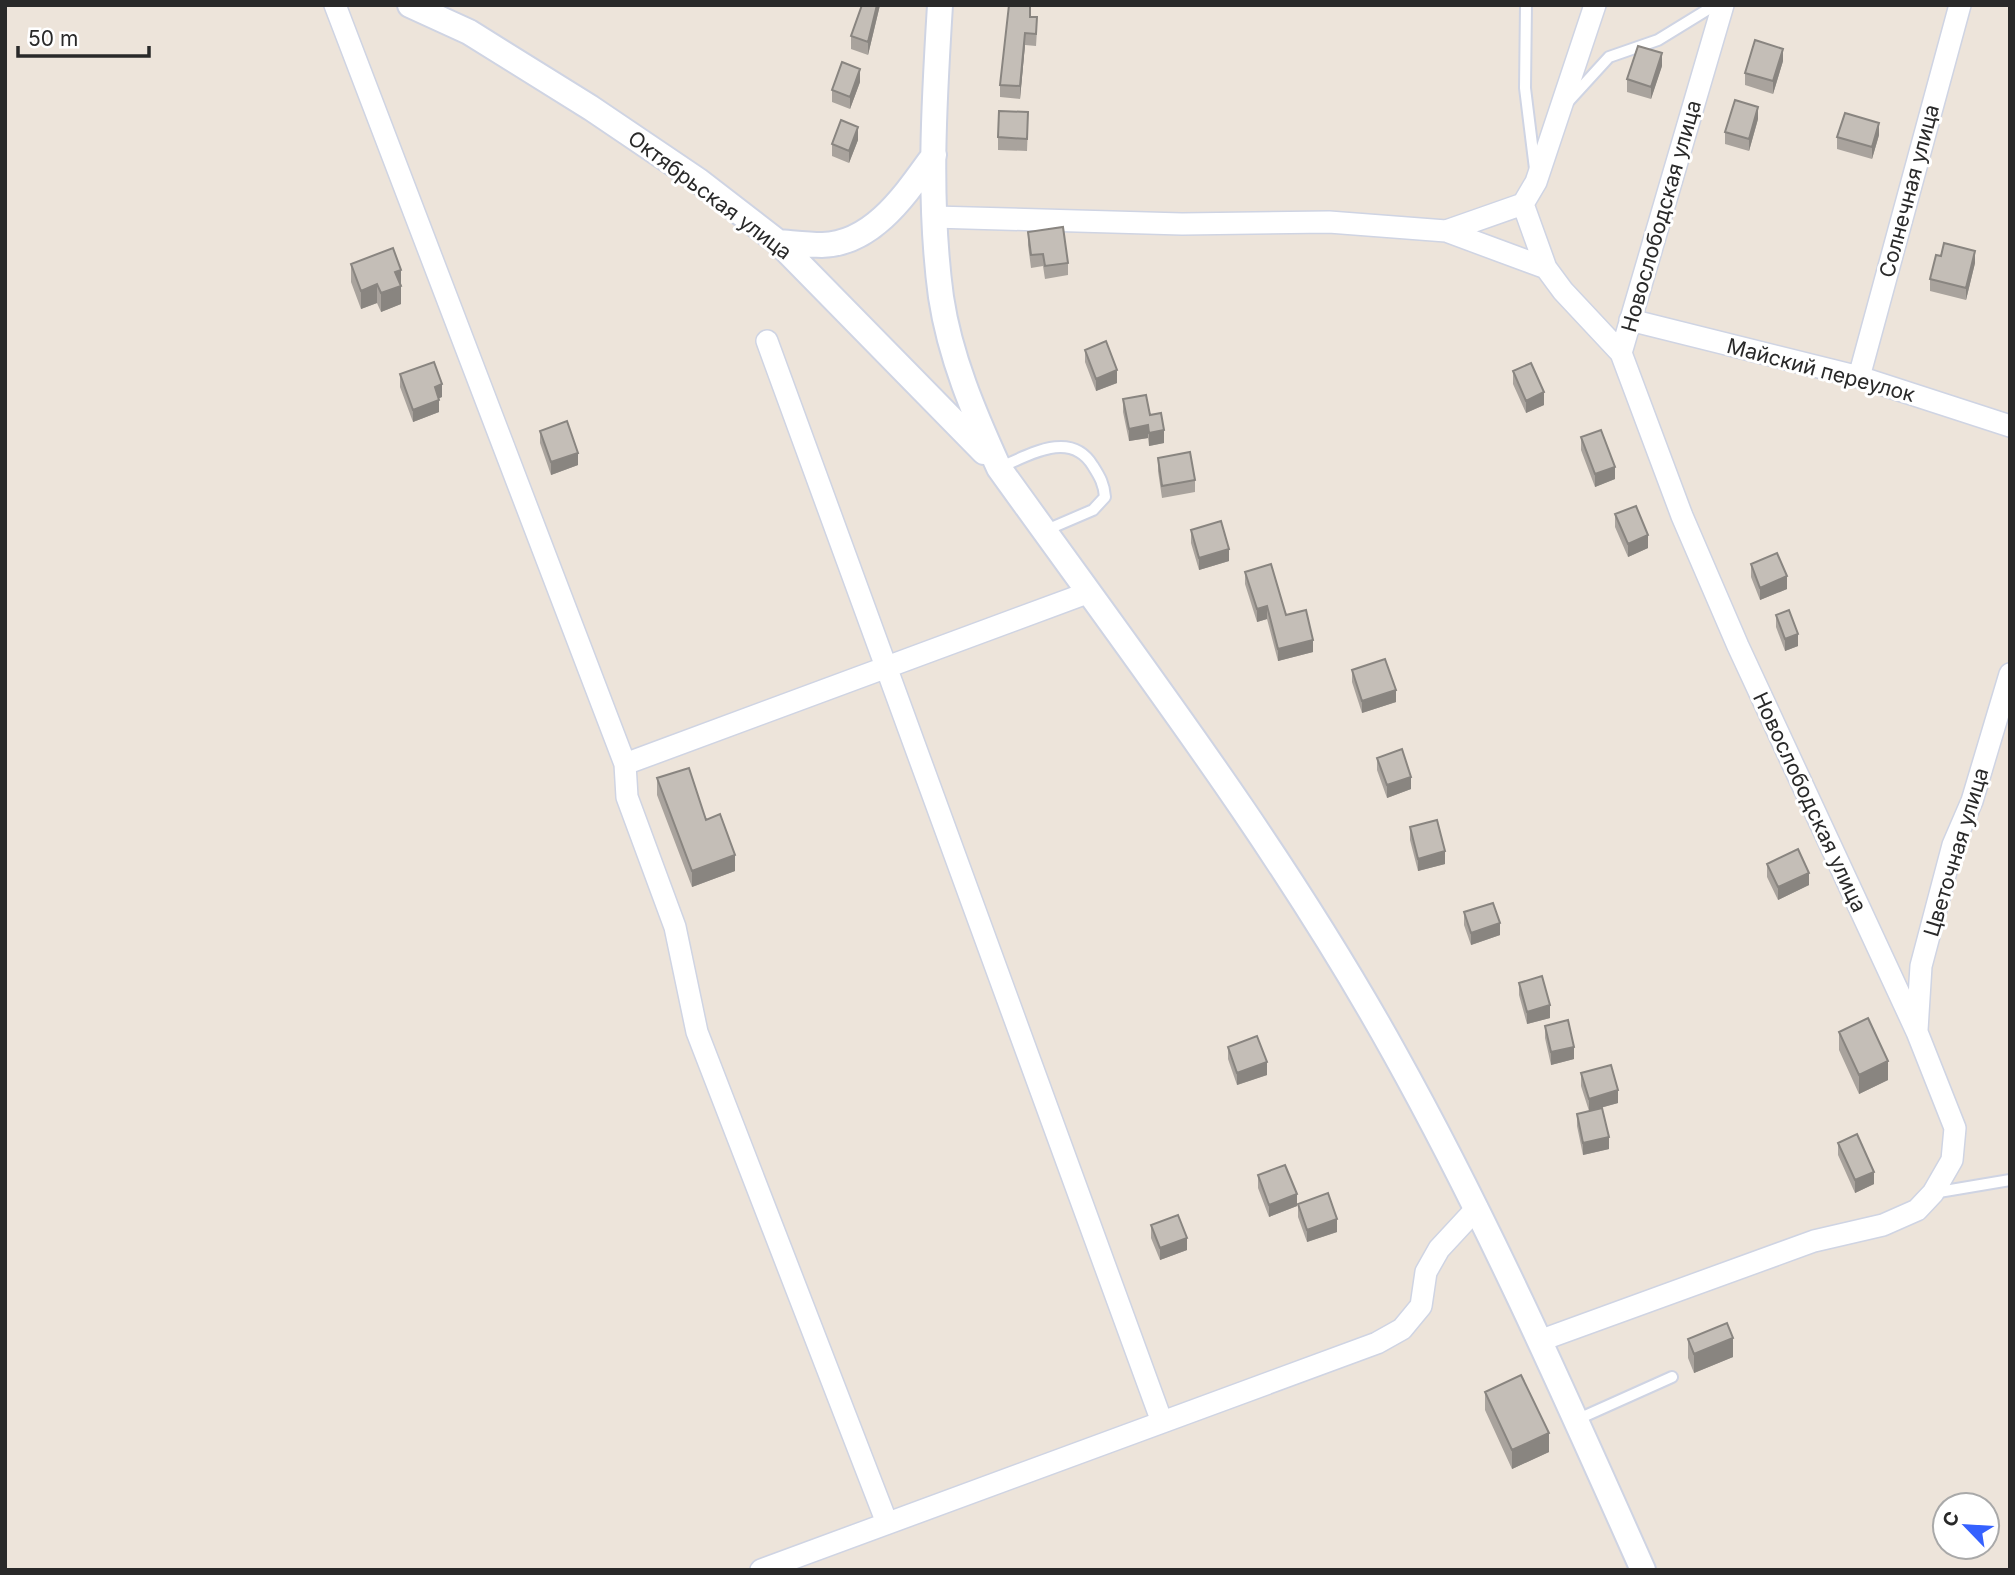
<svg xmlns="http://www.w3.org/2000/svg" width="2015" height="1575" font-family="Inter,sans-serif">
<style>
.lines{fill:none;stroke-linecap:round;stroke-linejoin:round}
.service-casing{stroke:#cfd4e3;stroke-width:14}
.minor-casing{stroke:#cfd4e3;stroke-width:24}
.tertiary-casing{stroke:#cfd4e3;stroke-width:28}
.service{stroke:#fff;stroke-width:10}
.minor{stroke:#fff;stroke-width:21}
.tertiary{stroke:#fff;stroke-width:24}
.wall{fill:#a9a39d}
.shaded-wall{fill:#898580}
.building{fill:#c4beb7;stroke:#898580;stroke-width:2}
.labels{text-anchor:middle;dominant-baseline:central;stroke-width:6;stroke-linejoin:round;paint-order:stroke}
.street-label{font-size:21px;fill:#292929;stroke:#fff}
</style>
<rect width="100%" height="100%" fill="#ede4da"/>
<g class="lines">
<g class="service-casing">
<path id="service" d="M1526 5 1525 88 1535 169
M1567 103 1609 57 1658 40 1715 5
M999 468C1029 455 1071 429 1093 466 1100 477 1104 484 1105 497L1093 510 1044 531
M1933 1193 2010 1180
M1576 1420 1672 1377"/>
</g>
<g class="minor-casing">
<path id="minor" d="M335 5 625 764
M934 217 1182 224 1329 222 1446 231 1546 268 1563 291 1621 353
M1446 231 1523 204
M1546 268 1523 204 1536 182 1595 5
M1630 320 1859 377 2010 426
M767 341 1162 1422
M1859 377 1960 5
M1917 1030 1921 966 1953 845 1972 801 2010 674
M1539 1341 1814 1241 1883 1225 1917 1210 1933 1193 1952 1160 1955 1128 1917 1032 1738 646 1682 516 1621 353 1723 5
M887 1523 697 1032 675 927 627 797 625 764 1087 593
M761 1570 1377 1343 1402 1329 1421 1306 1426 1272 1439 1249 1477 1208"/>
</g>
<g class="tertiary-casing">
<path id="tertiary" d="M410 5 469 32 591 108 699 181 778 242 984 452
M940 5C934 102 928 201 941 297 950 357 974 413 999 468 1136 659 1281 848 1395 1054 1488 1221 1565 1395 1643 1570
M778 242C792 243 808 245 822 245 874 244 907 192 934 155"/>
</g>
<use href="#service" class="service"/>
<use href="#minor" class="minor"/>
<use href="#tertiary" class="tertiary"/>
</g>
<path class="wall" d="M862 5H880L868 55 851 49V36Z
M1009 5H1031L1030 17 1037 30 1036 46 1025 45 1020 99 1000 97V85Z
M1783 61 1773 94 1745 85V73Z
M1662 66 1651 99 1627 92V79Z
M860 82 850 109 832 102V90Z
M1758 119 1749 151 1725 144V132Z
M1028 124 1027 151 998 150V137Z
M1879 135 1872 159 1837 149V137Z
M858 140 849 163 832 156V144Z
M1028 232 1068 263V275L1045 279 1043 266 1031 268 1028 245Z
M1975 263 1966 300 1930 291V279Z
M351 264 401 270V304L381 312 377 303 361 309 351 282Z
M1085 350 1117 383 1096 391 1085 362Z
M1513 371 1544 405 1526 413 1513 384Z
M400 374 442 397 439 398V412L413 422 400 387Z
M1123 399 1150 415 1164 443 1149 446 1148 438 1129 441 1123 412Z
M540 431 578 465 551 475 540 443Z
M1581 437 1615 479 1595 487 1581 450Z
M1158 458 1195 480V492L1162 498 1158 471Z
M1615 514 1648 548 1628 557 1615 527Z
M1191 530 1229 561 1199 570 1191 543Z
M1751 564 1787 589 1760 600 1751 577Z
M1245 572 1286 615 1313 652 1278 661 1267 619 1257 622 1245 584Z
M1776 615 1798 646 1785 651 1776 627Z
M1352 670 1396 702 1362 713 1352 682Z
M1377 758 1411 789 1387 798 1377 770Z
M657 778 706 820 735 871 692 887 657 795Z
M1410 827 1445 864 1418 871 1410 840Z
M1767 864 1809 885 1778 900 1767 877Z
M1464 912 1500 935 1471 945 1464 925Z
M1519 983 1550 1018 1527 1024 1519 995Z
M1545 1026 1574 1059 1551 1065 1545 1038Z
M1839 1032 1888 1080 1859 1094 1839 1050Z
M1228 1047 1267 1075 1237 1085 1228 1059Z
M1581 1073 1618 1103 1589 1111 1581 1086Z
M1577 1114 1609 1149 1583 1155 1577 1126Z
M1838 1143 1874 1184 1855 1193 1838 1155Z
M1258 1175 1297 1206 1269 1217 1258 1188Z
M1298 1204 1337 1232 1307 1242 1298 1217Z
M1151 1225 1187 1250 1160 1260 1151 1238Z
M1688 1339 1733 1357 1694 1373 1688 1358Z
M1485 1392 1549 1452 1512 1469 1485 1410Z"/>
<path class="shaded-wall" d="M877 5H880L868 55V42Z
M1025 33V45L1020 99V86Z
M1783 49V61L1773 94V81Z
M1662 53V66L1651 99V87Z
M860 69V82L850 109V97Z
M1758 107V119L1749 151V139Z
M1879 123V135L1872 159V147Z
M858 127V140L849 163V151Z
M1975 251V263L1966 300V288Z
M401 270V304L381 312V293L395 272Z
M377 284V303L361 309V291Z
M1117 370V383L1096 391V379Z
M442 384V397L435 400V387Z
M1544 392V405L1526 413V401Z
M439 400V412L413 422V410Z
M1148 425V438L1129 441V429Z
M1164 430V443L1149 446V433Z
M578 453V465L551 475V462Z
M1615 467V479L1595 487V474Z
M1648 535V548L1628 557V544Z
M1229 549V561L1199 570V558Z
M1787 576V589L1760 600V588Z
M1267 606V619L1257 622V609Z
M1798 634V646L1785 651V639Z
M1313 640V652L1278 661V649Z
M1396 690V702L1362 713V701Z
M1411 777V789L1387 798V785Z
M1445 851V864L1418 871V859Z
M735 855V871L692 887V871Z
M1809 873V885L1778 900V887Z
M1500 923V935L1471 945V933Z
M1550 1005V1018L1527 1024V1012Z
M1574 1047V1059L1551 1065V1052Z
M1888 1061V1080L1859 1094V1075Z
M1267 1062V1075L1237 1085V1073Z
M1618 1090V1103L1589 1111V1099Z
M1609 1137V1149L1583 1155V1143Z
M1874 1172V1184L1855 1193V1180Z
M1297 1194V1206L1269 1217V1205Z
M1337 1219V1232L1307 1242V1230Z
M1187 1238V1250L1160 1260V1248Z
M1733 1338V1357L1694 1373V1354Z
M1549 1433V1452L1512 1469V1450Z"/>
<path class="building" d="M862 5H877L868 42 851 36Z
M1009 5H1030V17H1037L1036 34 1025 33 1020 86 1000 85Z
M1755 40 1783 49 1773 81 1745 73Z
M1638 46 1662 53 1651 87 1627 79Z
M842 62 860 69 850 97 832 90Z
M1735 100 1758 107 1749 139 1725 132Z
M999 111 1028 112 1027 139 998 137Z
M1845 113 1879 123 1872 147 1837 137Z
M841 120 858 127 849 151 832 144Z
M1063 227 1068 263 1045 266 1043 254 1031 255 1028 232Z
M1944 243 1975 251 1966 288 1930 279 1936 255 1941 256Z
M393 248 401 270 395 272 401 286 381 293 377 284 361 291 351 264Z
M1106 341 1117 370 1096 379 1085 350Z
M434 362 442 384 435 387 439 400 413 410 400 374Z
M1531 363 1544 392 1526 401 1513 371Z
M1146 395 1150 415 1161 413 1164 430 1149 433 1148 425 1129 429 1123 399Z
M567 421 578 453 551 462 540 431Z
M1601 430 1615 467 1595 474 1581 437Z
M1190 452 1195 480 1162 486 1158 458Z
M1636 506 1648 535 1628 544 1615 514Z
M1221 521 1229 549 1199 558 1191 530Z
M1777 553 1787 576 1760 588 1751 564Z
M1271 564 1286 615 1306 610 1313 640 1278 649 1267 606 1257 609 1245 572Z
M1789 610 1798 634 1785 639 1776 615Z
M1385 659 1396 690 1362 701 1352 670Z
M1402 749 1411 777 1387 785 1377 758Z
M689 768 706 820 720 814 735 855 692 871 657 778Z
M1437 820 1445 851 1418 859 1410 827Z
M1798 849 1809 873 1778 887 1767 864Z
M1493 903 1500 923 1471 933 1464 912Z
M1542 976 1550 1005 1527 1012 1519 983Z
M1868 1018 1888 1061 1859 1075 1839 1032Z
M1568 1020 1574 1047 1551 1052 1545 1026Z
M1257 1036 1267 1062 1237 1073 1228 1047Z
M1611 1065 1618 1090 1589 1099 1581 1073Z
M1602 1108 1609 1137 1583 1143 1577 1114Z
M1857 1134 1874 1172 1855 1180 1838 1143Z
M1285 1165 1297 1194 1269 1205 1258 1175Z
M1328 1193 1337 1219 1307 1230 1298 1204Z
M1178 1215 1187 1238 1160 1248 1151 1225Z
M1727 1323 1733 1338 1694 1354 1688 1339Z
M1521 1375 1549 1433 1512 1450 1485 1392Z"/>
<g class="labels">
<g class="street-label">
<text transform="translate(1909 191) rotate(-75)">Солнечная улица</text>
<text transform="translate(710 195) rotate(37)">Октябрьская улица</text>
<text transform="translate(1661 216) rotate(-74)">Новослободская улица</text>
<text transform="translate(1821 370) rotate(15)">Майский переулок</text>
<text transform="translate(1810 802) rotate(65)">Новослободская улица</text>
<text transform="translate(1956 852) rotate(-73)">Цветочная улица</text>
</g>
</g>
<rect width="2015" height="1575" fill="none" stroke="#292929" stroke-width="14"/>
<g transform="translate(1966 1526) rotate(295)"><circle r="33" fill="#ffffff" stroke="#a9a9a9" stroke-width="2"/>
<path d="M0-5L12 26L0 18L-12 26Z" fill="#3561ff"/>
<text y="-10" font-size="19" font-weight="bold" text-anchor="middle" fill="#292929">С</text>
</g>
<path d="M18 46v10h131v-10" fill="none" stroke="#292929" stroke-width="3.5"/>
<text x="28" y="46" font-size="21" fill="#292929" stroke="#ffffff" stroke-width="5" paint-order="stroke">50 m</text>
</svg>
